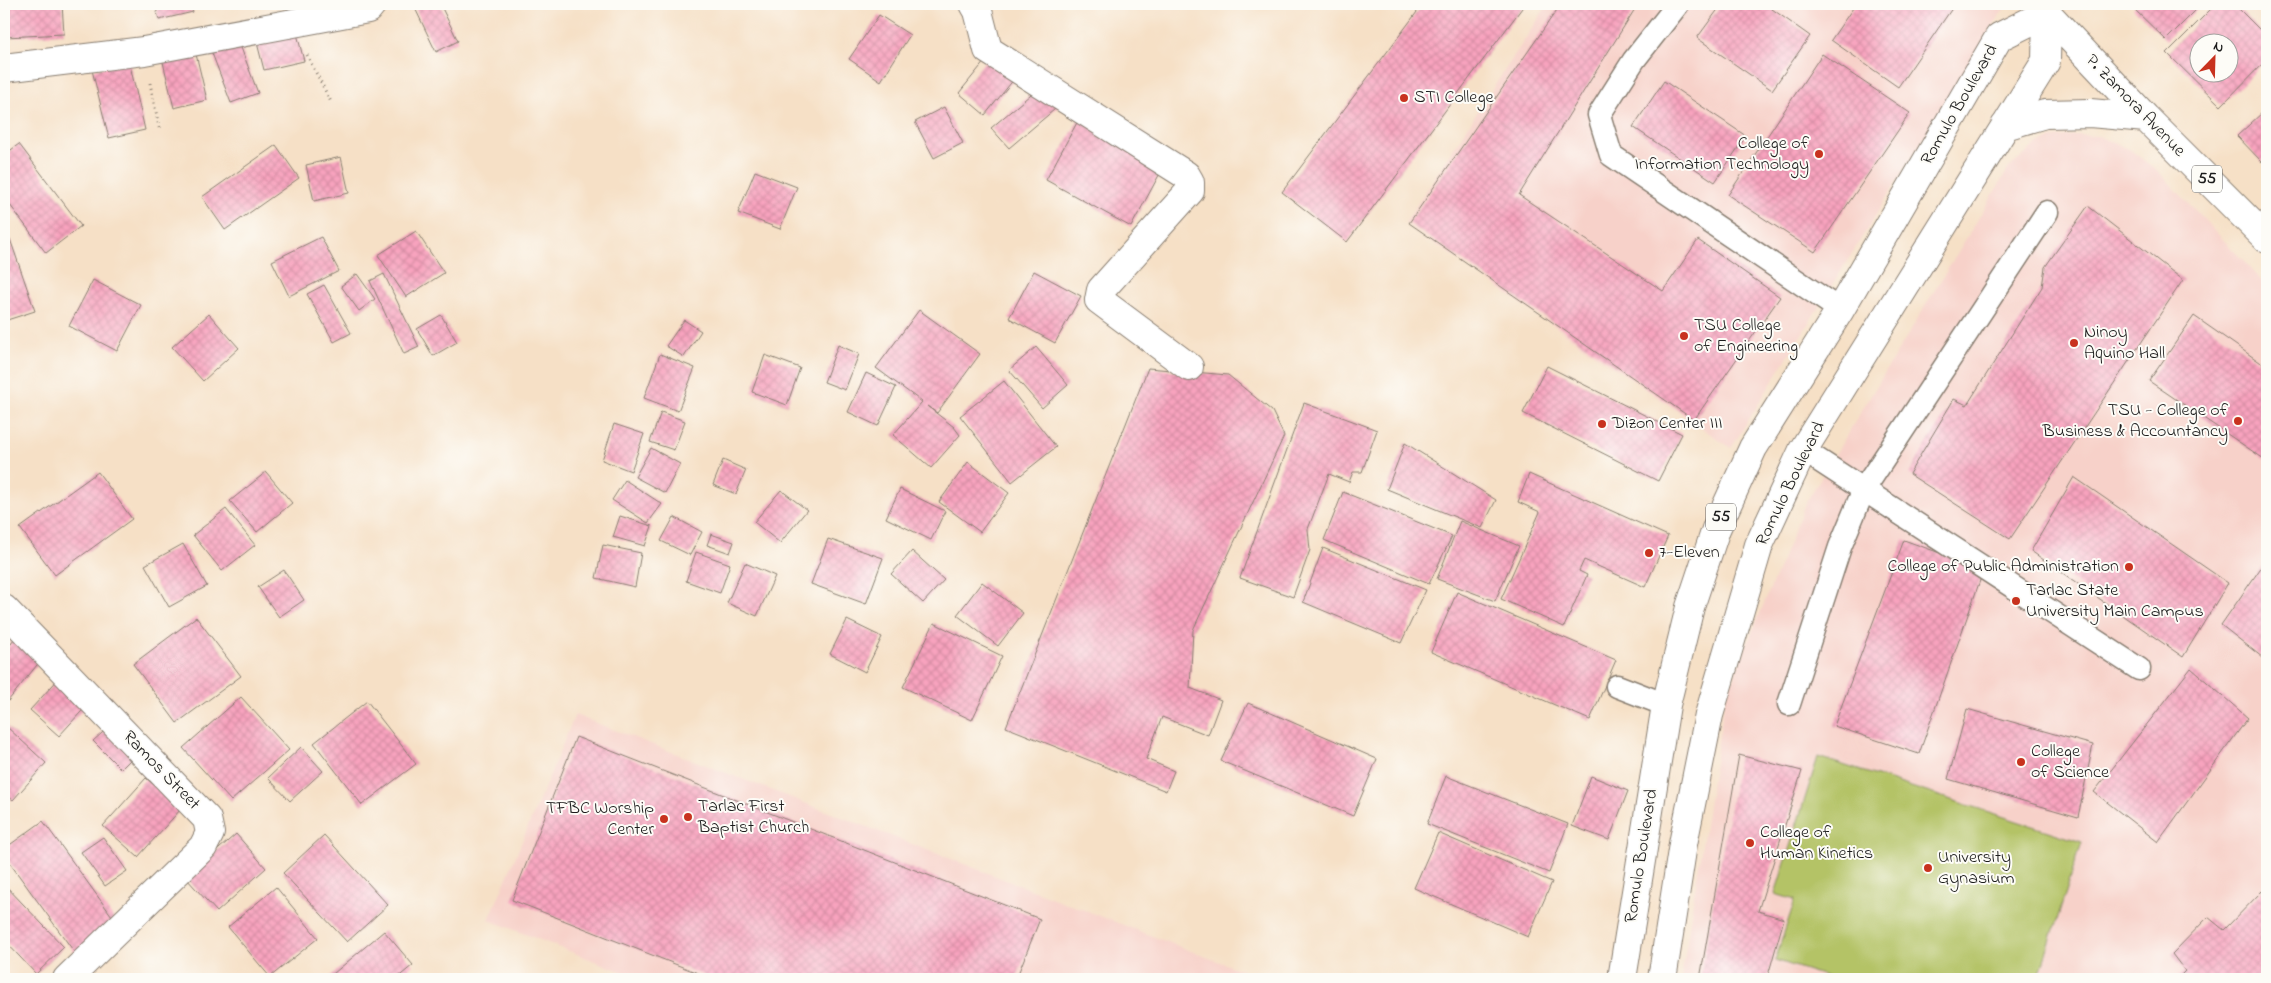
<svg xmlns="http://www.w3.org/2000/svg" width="2271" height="983" font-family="'Indie Flower',sans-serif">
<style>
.built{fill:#f7d1c9}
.green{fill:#b4c366;stroke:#687041}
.building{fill:url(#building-cross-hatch);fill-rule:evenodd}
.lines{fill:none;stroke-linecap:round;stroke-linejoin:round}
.service-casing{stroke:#897e71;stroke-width:25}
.minor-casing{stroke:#897e71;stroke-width:30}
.trunk-casing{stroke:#897e71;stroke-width:30}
.path{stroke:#897e71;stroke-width:3;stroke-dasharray:1 4;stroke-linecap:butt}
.service{stroke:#fff;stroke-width:22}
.minor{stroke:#fff;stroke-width:28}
.trunk{stroke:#fff;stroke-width:28}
.poi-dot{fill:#c8321e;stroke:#fdfcf7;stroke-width:2}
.labels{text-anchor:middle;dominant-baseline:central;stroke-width:4;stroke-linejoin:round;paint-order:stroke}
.shield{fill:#fdfcf7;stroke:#605f5e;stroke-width:1}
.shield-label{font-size:16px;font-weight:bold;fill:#1c1c1c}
.poi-label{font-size:18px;fill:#1c1c1c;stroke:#fdfcf7;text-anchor:start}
.street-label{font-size:18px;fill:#1c1c1c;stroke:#fdfcf7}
</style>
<defs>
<pattern id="building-cross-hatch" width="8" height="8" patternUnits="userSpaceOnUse" patternTransform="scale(1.25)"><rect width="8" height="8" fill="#f8a3be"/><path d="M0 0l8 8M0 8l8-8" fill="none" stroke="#d48ca3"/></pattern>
</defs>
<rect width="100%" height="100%" fill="#fdfcf7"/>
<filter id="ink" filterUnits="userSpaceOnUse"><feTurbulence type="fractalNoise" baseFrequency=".02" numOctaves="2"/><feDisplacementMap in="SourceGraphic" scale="10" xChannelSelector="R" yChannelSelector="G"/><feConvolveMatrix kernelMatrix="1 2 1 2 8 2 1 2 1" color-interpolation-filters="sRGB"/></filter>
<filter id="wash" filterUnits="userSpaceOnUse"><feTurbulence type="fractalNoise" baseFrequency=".0096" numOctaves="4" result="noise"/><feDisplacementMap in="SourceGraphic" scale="20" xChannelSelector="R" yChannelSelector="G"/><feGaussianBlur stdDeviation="1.12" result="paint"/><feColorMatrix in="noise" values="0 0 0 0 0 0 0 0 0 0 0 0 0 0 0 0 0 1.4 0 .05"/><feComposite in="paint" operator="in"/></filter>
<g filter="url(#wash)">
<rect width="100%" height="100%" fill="#f6e0c6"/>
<path class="built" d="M1548 4H2007L1731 448 1405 223Z
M2076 135 2098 136 2129 149 2159 172 2267 286V979H1681L1725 698 1805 504 2009 168 2038 144 2058 137Z
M575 715 1264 979H641L489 920Z"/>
<path class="green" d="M1818 757 2082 842 2038 979H1834L1775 960 1795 900 1775 894Z"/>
<g id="blocks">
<path class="building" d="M4 4H62L64 34 6 37Z
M155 4H191L193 12 159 20Z
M413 4H440L458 41 436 52Z
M1423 4H1525L1347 242 1282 192Z
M1561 4H1638L1519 195 1663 291 1698 240 1780 297 1694 420 1409 223Z
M1722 4H1765L1810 36 1772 90 1697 38Z
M1853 4H1955L1898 87 1831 40 1855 5Z
M2138 4H2202L2166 40 2133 8Z
M2216 4H2234L2267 37V59L2221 106 2167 53ZM2198 42H2228V72H2198Z
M879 15 910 35 881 81 849 59Z
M295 26 304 61 264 70 255 35Z
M237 37 258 93 231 103 210 48Z
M195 50 207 100 174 108 162 58Z
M1822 54 1910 113 1815 252 1728 195Z
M989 56 1015 78 985 115 959 93Z
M129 61 145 130 109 138 92 70Z
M1664 81 1746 136 1715 182 1633 127Z
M1043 84 1061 104 1009 148 991 128Z
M944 107 963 143 934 158 915 122Z
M2263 112 2267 117V157L2262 162 2237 136Z
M1080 117 1165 164 1131 227 1046 180Z
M19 144 81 226 46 253 4 197V155Z
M276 145 299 178 225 230 202 197Z
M341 157 349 193 314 201 306 165Z
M755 171 797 187 780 229 738 213Z
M2088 206 2183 280 2010 539 1909 474 1954 399 1967 405 2042 287 2045 267Z
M416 231 444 273 406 297 378 255Z
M321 237 339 271 289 296 272 261Z
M10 239 35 311 4 321V241Z
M1034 271 1081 296 1055 343 1009 318Z
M357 274 375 299 359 311 341 286Z
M384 274 419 347 404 354 370 281Z
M93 280 141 305 117 351 69 326Z
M324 285 351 333 334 342 307 294Z
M919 310 980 354 937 413 927 406 954 427 960 435 931 468 893 435 922 402 876 368Z
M209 314 239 348 203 381 172 347Z
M441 315 457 342 433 356 417 329Z
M2194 316 2267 367V461L2149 381Z
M684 320 701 331 684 357 666 346Z
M838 345 859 354 845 390 824 382Z
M1036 347 1068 385 1042 408 1009 370Z
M660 354 695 368 678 411 644 398Z
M765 355 800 368 787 405 752 392Z
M1547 366 1682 434 1658 481 1523 413Z
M1148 368 1228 375 1272 411 1284 436 1193 630 1190 688 1221 700 1208 735 1162 717 1146 759 1174 771 1166 791 1006 727Z
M866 373 896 387 878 426 848 412Z
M1004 381 1056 447 1012 482 960 416Z
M1304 403 1377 430 1362 472H1353L1349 482 1329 474 1308 529 1310 550 1293 597 1240 578Z
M661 412 685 421 674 450 650 442Z
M614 424 644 434 631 471 602 460Z
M1405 443 1496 500 1482 528 1387 489Z
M651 448 680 464 665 493 635 477Z
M723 460 746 470 736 494 713 485Z
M968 462 1009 493 980 532 939 502Z
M98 472 132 519 55 575 20 528Z
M266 472 292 503 257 532 230 501Z
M1529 474 1668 536 1645 587 1584 560 1579 571 1587 575 1564 627 1501 599 1540 512 1518 502Z
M2074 477 2228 583 2183 657 2031 551Z
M625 480 662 504 648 523 612 500Z
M900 489 945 511 931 540 886 518Z
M781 490 807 510 780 543 754 522Z
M1343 492 1452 536 1429 584 1324 540Z
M226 509 255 545 222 571 193 535Z
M620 516 652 526 645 546 613 537Z
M674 517 702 532 690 555 661 541Z
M1460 521 1519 546 1495 601 1437 579Z
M711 534 734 542 730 553 707 545Z
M828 539 883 558 866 604 811 584Z
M1904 540 1984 569 1919 754 1834 726Z
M183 544 207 586 169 607 145 565Z
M603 545 641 553 635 587 596 578Z
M1323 548 1426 590 1401 643 1303 602Z
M912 551 944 580 923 603 891 574Z
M696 552 730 564 720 593 686 581Z
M2267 559V661L2221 625Z
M745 563 775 576 757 616 727 603Z
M284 570 304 600 279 617 258 587Z
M982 582 1023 613 998 646 957 615Z
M1457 592 1616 660 1590 720 1431 652Z
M196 617 241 676 177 723 133 664Z
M847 620 882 637 865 672 830 654Z
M934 623 1002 656 972 720 903 687Z
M14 639 41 660 4 706V652Z
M2191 668 2248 718 2158 842 2094 792Z
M62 675 91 701 59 736 30 710Z
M241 697 289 750 231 801 183 748Z
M367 701 416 764 362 805 314 743Z
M1248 703 1377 759 1353 816 1221 761Z
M1967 709 2093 745 2078 817 1948 779Z
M120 717 146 744 121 769 93 741Z
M7 727 46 763 13 800 4 793V731Z
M576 737 1040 919 1016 979H713L512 900Z
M301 747 323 771 290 801 268 778Z
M1739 755 1802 771 1758 911 1784 919 1767 979H1700Z
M1446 776 1568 824 1549 873 1427 824Z
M1591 776 1628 791 1609 840 1572 826Z
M146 778 181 809 138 857 103 826Z
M43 821 117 923 75 953 4 855V849Z
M1438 833 1552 882 1528 937 1414 888Z
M236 834 266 868 217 912 186 878Z
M324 835 388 905 347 942 283 873Z
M103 837 127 871 105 886 81 852Z
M4 884 64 947 36 974 4 940Z
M276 887 318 938 270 977 228 927Z
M2262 891 2267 897V979H2177L2185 971 2172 954 2208 917 2224 930Z
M384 931 413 965 396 979H327Z"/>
</g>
</g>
<g filter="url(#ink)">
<use href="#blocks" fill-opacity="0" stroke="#897e71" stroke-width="1"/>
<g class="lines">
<g class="service-casing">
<path id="service" d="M1678 4 1634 60 1599 115 1611 155 1840 310
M1803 450 2139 669
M1617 686 1666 705
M1789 704 1840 547 1864 489 2047 212"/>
</g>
<g class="minor-casing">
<path id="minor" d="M974 4 978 11 988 50 1186 175 1190 182V191L1101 290 1099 300 1189 367
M4 68 144 51 368 9 372 4
M4 609 207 819 210 833 203 847 67 979"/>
</g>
<g class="trunk-casing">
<path id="trunk" d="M2047 13 2146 118 2267 239
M2005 126 2045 114 2090 113 2146 118
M1622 979 1666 705 1690 607 1716 529 1753 448 1840 310 1999 37 2047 13
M1662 979 1683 844 1709 715 1759 545 1803 450 2046 61 2047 13"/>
</g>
<path class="path" d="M307 55 332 104
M150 83 160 132"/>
<use href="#service" class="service"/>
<use href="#minor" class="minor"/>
<use href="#trunk" class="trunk"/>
</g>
</g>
<g class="poi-dot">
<circle cx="1404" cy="98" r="5"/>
<circle cx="1819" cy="154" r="5"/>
<circle cx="1684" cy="336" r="5"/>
<circle cx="2074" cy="343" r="5"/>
<circle cx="2238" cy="421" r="5"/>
<circle cx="1602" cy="424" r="5"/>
<circle cx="1649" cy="553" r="5"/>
<circle cx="2129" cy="567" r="5"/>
<circle cx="2016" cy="601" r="5"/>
<circle cx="2021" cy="762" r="5"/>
<circle cx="688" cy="817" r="5"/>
<circle cx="664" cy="819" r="5"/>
<circle cx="1750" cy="843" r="5"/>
<circle cx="1928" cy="868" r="5"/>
</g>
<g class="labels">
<g class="shield">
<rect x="2192" y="165.5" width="30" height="27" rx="4"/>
<rect x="1706" y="503.5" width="30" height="27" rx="4"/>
</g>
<g class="shield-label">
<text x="2207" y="179">55</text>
<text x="1721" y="517">55</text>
</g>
<g class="poi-label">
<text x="1414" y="98">STI College</text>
<text x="1809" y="144" text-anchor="end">College of<tspan x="1809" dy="21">Information Technology</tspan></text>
<text x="1694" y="326">TSU College<tspan x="1694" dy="21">of Engineering</tspan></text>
<text x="2084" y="333">Ninoy<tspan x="2084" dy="21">Aquino Hall</tspan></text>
<text x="2228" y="411" text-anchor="end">TSU - College of<tspan x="2228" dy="21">Business &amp; Accountancy</tspan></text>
<text x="1612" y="424">Dizon Center III</text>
<text x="1659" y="553">7-Eleven</text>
<text x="2119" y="567" text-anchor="end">College of Public Administration</text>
<text x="2026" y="591">Tarlac State<tspan x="2026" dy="21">University Main Campus</tspan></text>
<text x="2031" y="752">College<tspan x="2031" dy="21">of Science</tspan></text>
<text x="698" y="807">Tarlac First<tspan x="698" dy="21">Baptist Church</tspan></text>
<text x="654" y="809" text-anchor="end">TFBC Worship<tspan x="654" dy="21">Center</tspan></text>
<text x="1760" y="833">College of<tspan x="1760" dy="21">Human Kinetics</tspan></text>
<text x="1938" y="858">University<tspan x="1938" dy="21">Gynasium</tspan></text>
</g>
<g class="street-label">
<text transform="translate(1960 105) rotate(-60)">Romulo Boulevard</text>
<text transform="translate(2135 106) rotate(46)">P. Zamora Avenue</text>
<text transform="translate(1791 484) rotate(-64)">Romulo Boulevard</text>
<text transform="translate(161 771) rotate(46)">Ramos Street</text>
<text transform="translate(1642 856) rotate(-81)">Romulo Boulevard</text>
</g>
</g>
<rect width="2271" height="983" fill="none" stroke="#fdfcf7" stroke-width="20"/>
<g transform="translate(2214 58) rotate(23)"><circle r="24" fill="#fdfcf7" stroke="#a3a29f"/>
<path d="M0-4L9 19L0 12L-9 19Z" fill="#c8321e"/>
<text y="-8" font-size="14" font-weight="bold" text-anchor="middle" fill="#1c1c1c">N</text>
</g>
</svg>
